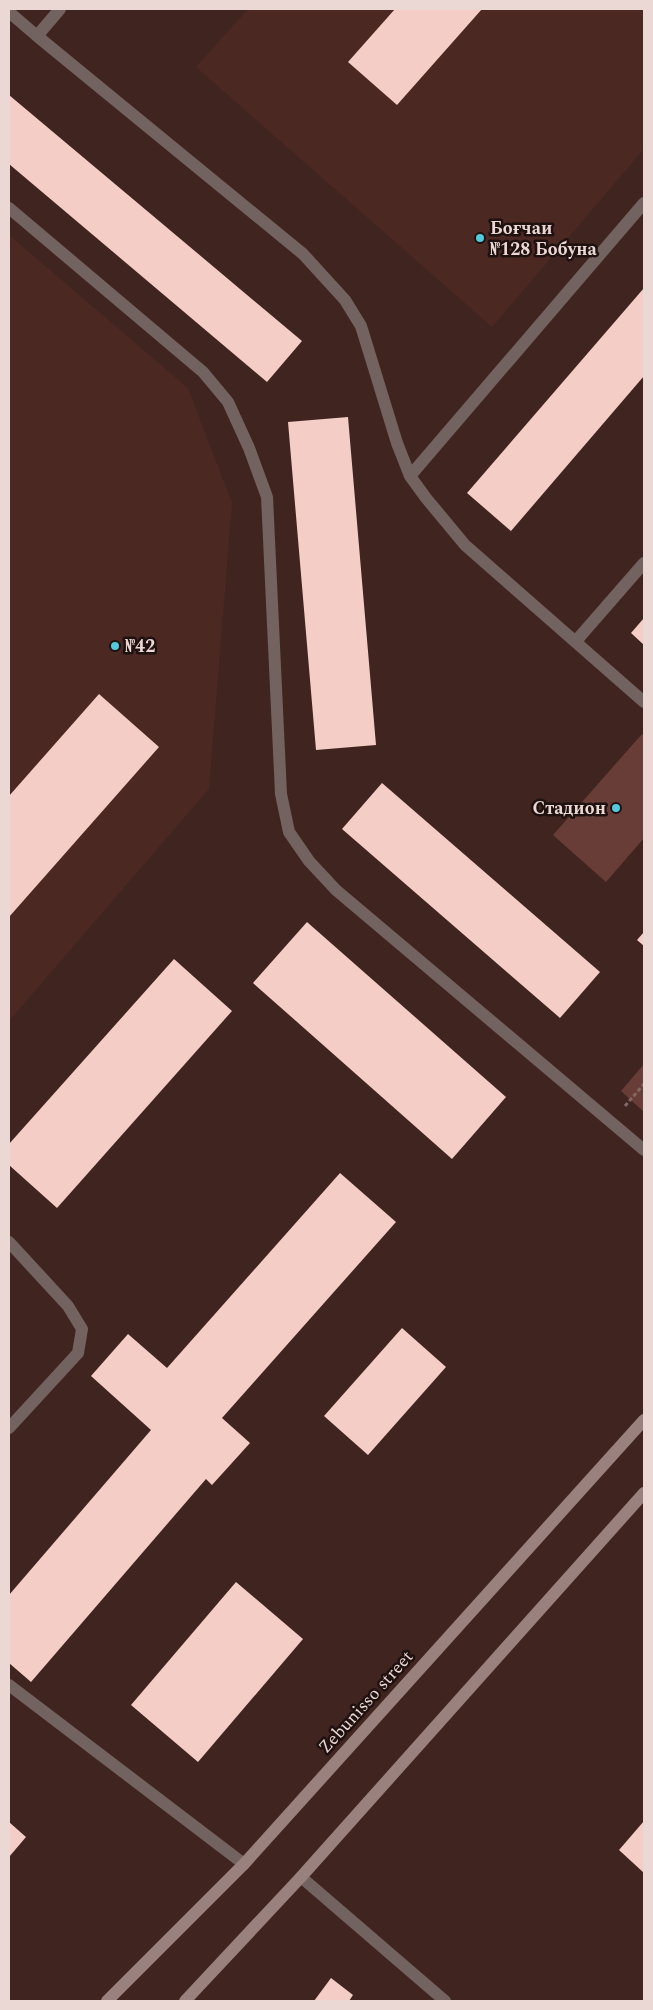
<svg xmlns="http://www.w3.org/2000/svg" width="653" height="2010" font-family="Spectral,serif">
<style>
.built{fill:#4c2823}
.green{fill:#693d37}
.building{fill:#f4cdc7}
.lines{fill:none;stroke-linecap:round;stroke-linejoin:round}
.path{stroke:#816865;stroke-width:3;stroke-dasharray:4 2.5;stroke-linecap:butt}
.lane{stroke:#726360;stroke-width:12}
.secondary{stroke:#99817d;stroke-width:12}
.poi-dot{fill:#53cadc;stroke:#1e110f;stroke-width:2}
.labels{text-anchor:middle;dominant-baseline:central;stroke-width:5;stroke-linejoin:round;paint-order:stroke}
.poi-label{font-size:18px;font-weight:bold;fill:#ebd7d4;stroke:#1e110f;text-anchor:start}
.street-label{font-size:18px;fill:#ebd7d4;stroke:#1e110f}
</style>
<rect width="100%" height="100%" fill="#402420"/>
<path class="built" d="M248 9H644V149L492 327 196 67Z
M9 235 188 388 232 503 209 789 9 1021Z"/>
<path class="green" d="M642 734 644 736V838L606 882 553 835Z
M644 1064V1112L621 1091Z"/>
<path class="building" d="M395 9H482L397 105 348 62Z
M9 95 302 341 267 382 9 164Z
M644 288V376L511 531 467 493Z
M348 417 376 745 316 750 288 422Z
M644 618V645L631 633Z
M99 694 159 747 9 917V796Z
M382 783 600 972 560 1018 342 829Z
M307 922 506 1097 452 1159 253 983Z
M644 932V946L637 940Z
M174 959 232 1011 57 1208 9 1165V1144Z
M340 1173 396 1222 222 1418 250 1443 212 1485 206 1479 31 1682 9 1663V1595L151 1430 91 1376 128 1334 167 1368Z
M402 1328 446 1367 368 1455 324 1416Z
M236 1582 303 1639 198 1762 131 1705Z
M644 1821V1873L619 1850Z
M9 1822 26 1837 9 1857Z
M331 1978 353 1995 349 2001H314Z"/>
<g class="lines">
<path class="path" d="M625 1106 644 1084"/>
<path class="lane" d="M9 12 37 36 60 9
M37 36 303 254 345 300 361 326 397 443 410 476 426 498 465 545 644 702
M9 208 203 372 228 402 249 448 267 497 281 794 289 832 309 861 336 890 644 1150
M410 476 644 203
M576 641 644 563
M9 1242 68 1306 82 1329 78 1353 9 1428
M9 1685 244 1864
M301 1877 445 2001"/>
<path class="secondary" d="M107 2001 244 1864 644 1420
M185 2001 301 1877 644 1493"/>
</g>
<g class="poi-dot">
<circle cx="480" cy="238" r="5"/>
<circle cx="115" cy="646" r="5"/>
<circle cx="616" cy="808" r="5"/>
</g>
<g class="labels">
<g class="poi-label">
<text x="490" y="228">Боғчаи<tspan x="490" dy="21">№128 Бобуна</tspan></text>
<text x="125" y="646">№42</text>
<text x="606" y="808" text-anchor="end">Стадион</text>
</g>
<g class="street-label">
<text transform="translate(366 1702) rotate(-48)">Zebunisso street</text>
</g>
</g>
<rect width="653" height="2010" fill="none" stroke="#ebd7d4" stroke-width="20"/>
</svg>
